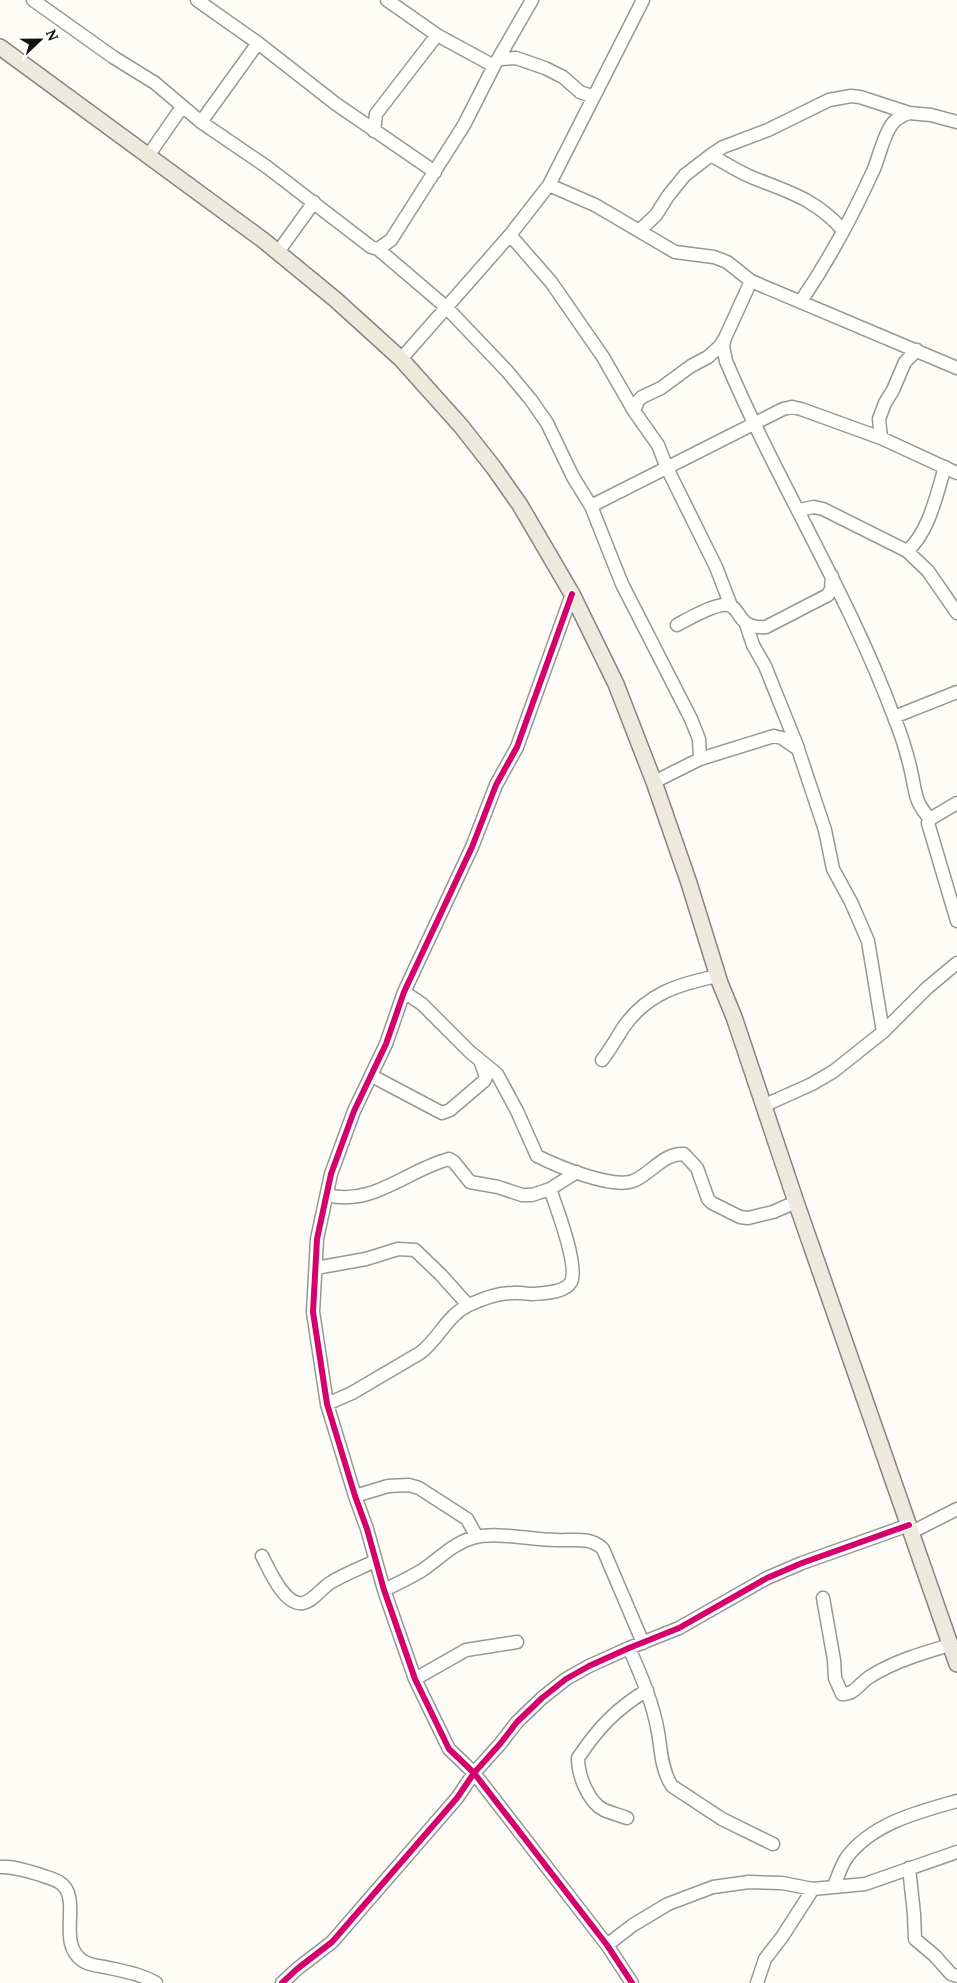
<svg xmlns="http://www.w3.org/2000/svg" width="957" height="1983" font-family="Lora,serif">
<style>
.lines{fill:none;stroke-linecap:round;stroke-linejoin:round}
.minor-casing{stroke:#979795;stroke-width:15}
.major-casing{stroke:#858482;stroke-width:18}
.minor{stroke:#fffffe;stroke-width:12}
.major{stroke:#ede9dc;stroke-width:15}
.cycleway-casing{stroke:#fff;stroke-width:9}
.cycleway{stroke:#d6006c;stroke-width:6}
</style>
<rect width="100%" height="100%" fill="#fdfcf7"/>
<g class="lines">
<g class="minor-casing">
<path id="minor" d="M33 0 113 57 155 83 201 122 267 167 371 247 378 249 391 240 464 125 494 66 532 0
M197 0 258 43 336 104 435 172
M387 0 437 35 494 66
M500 59 516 58 545 68 563 77 580 92 594 97
M201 122 258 43
M374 131 376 114 437 35
M711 155C725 163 740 173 756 179 792 193 816 200 843 230
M148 156 182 107
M549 185 595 205 675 252 714 257 727 262 751 281 957 368
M640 230 656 215 668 196 685 175 711 155 723 147 768 130 829 100 851 96 860 97 909 113 931 115 957 122
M510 235 551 282 603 357 634 411
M378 249 446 307 507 371 531 400 547 423 573 477 591 506 622 584 691 719 699 739 700 759
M278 252 314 202
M751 281 725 338 723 346 726 361C777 482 848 593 894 717 901 734 907 753 911 771 916 793 914 801 930 819
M801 301C829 260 853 215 874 169 879 156 882 142 889 129 893 120 900 116 909 113
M725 338 720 346 708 357 691 366 661 388 642 397 638 401 634 411 658 445 667 468 716 567 731 606
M917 350 905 362 893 390 885 403 879 419 881 438 957 473
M401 359 510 235 549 185 643 0
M591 506 783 409 792 407 801 409 881 438
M799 510 814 507 823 509 907 551 928 571 957 613
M907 551C929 533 937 493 945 467
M572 594 517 747 496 785 472 847 404 992 386 1044 354 1111 331 1174 317 1239 313 1312 327 1404 355 1496 367 1529 384 1590 415 1679 449 1749 474 1773 607 1945 632 1983
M746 624 753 645 765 666 798 748
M677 625C688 619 716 603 728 605 742 608 736 629 766 627L828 595 831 589 832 576
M894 717 957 692
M654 782 700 759 774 736 782 738 798 749 825 830 833 869 851 902 868 941 883 1032
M957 803 930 819 928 823 957 921
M404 992 422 1004 470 1052 497 1074 517 1111 537 1156C557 1166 612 1189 633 1181 651 1174 663 1153 684 1154L697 1168 708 1199 712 1203 740 1217 748 1218 773 1212 796 1202
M602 1060C610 1050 616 1039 623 1028 647 993 679 984 718 976
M372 1076 442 1113 450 1110 484 1081 486 1077 480 1060
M763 1106 812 1084 834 1071 883 1032 927 988 957 963
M327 1195C372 1207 407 1170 449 1159L454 1162 470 1182 498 1187 522 1195H532L550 1189 577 1172
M316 1268 366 1259 398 1249 415 1250 441 1275 468 1305
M327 1404 352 1393 420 1353C439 1339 447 1315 469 1305 482 1299 499 1293 513 1293 519 1292 526 1294 532 1294 543 1293 565 1293 571 1282 579 1266 556 1206 550 1189
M355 1496 388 1486 409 1485 419 1488 467 1519 477 1537
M912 1532 957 1509
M262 1556C269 1569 284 1606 303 1603 313 1601 322 1588 330 1583 344 1574 361 1568 375 1561
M384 1590C397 1584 409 1578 421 1571 438 1560 452 1544 472 1538 497 1531 531 1540 556 1540 573 1541 590 1536 603 1549L643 1643
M823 1598 834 1660 835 1678 842 1694C855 1695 860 1682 871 1676 895 1661 923 1653 950 1645
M629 1648C641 1675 653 1703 658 1732 661 1749 661 1765 669 1781L672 1786 722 1819 773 1844
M415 1679 466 1650 517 1642
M627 1818C619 1815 611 1813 604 1810 588 1802 578 1775 578 1758 598 1728 616 1709 647 1690
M0 1867C13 1866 28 1871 41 1875 46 1877 54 1879 59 1882 84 1897 55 1943 83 1961 89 1965 99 1966 105 1967 123 1971 141 1974 156 1983
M909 1868 914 1914 915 1939 935 1956 951 1974 957 1976
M834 1886C838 1876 841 1866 847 1857 873 1823 918 1812 957 1801
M607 1945 633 1925 668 1904 713 1887 749 1882 782 1883 813 1889 865 1884 957 1852
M282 1983 297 1969 332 1942 457 1798 474 1773 500 1744 517 1722 542 1698 566 1679 589 1666 629 1648 679 1628 767 1578 802 1563 909 1525
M757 1983 765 1959 782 1937 813 1889"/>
</g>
<g class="major-casing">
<path id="major" d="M0 47 263 240 336 300 401 359 461 426 494 468 520 505 572 594 616 684 654 782 689 883 720 983 734 1017 796 1202 957 1664"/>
</g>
<use href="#minor" class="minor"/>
<use href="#major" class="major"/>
<g class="cycleway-casing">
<path id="cycleway" d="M572 594 517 747 496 785 472 847 404 992 386 1044 354 1111 331 1174 317 1239 313 1312 327 1404 355 1496 367 1529 384 1590 415 1679 449 1749 474 1773 607 1945 632 1983
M282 1983 297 1969 332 1942 457 1798 474 1773 500 1744 517 1722 542 1698 566 1679 589 1666 629 1648 679 1628 767 1578 802 1563 909 1525"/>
</g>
<use href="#cycleway" class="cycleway"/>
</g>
<g transform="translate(40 40) rotate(68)" stroke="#ffffff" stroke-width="4" paint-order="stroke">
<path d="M0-4L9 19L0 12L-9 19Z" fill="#111111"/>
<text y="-8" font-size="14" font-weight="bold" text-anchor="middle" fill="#111111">N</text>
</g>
</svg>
